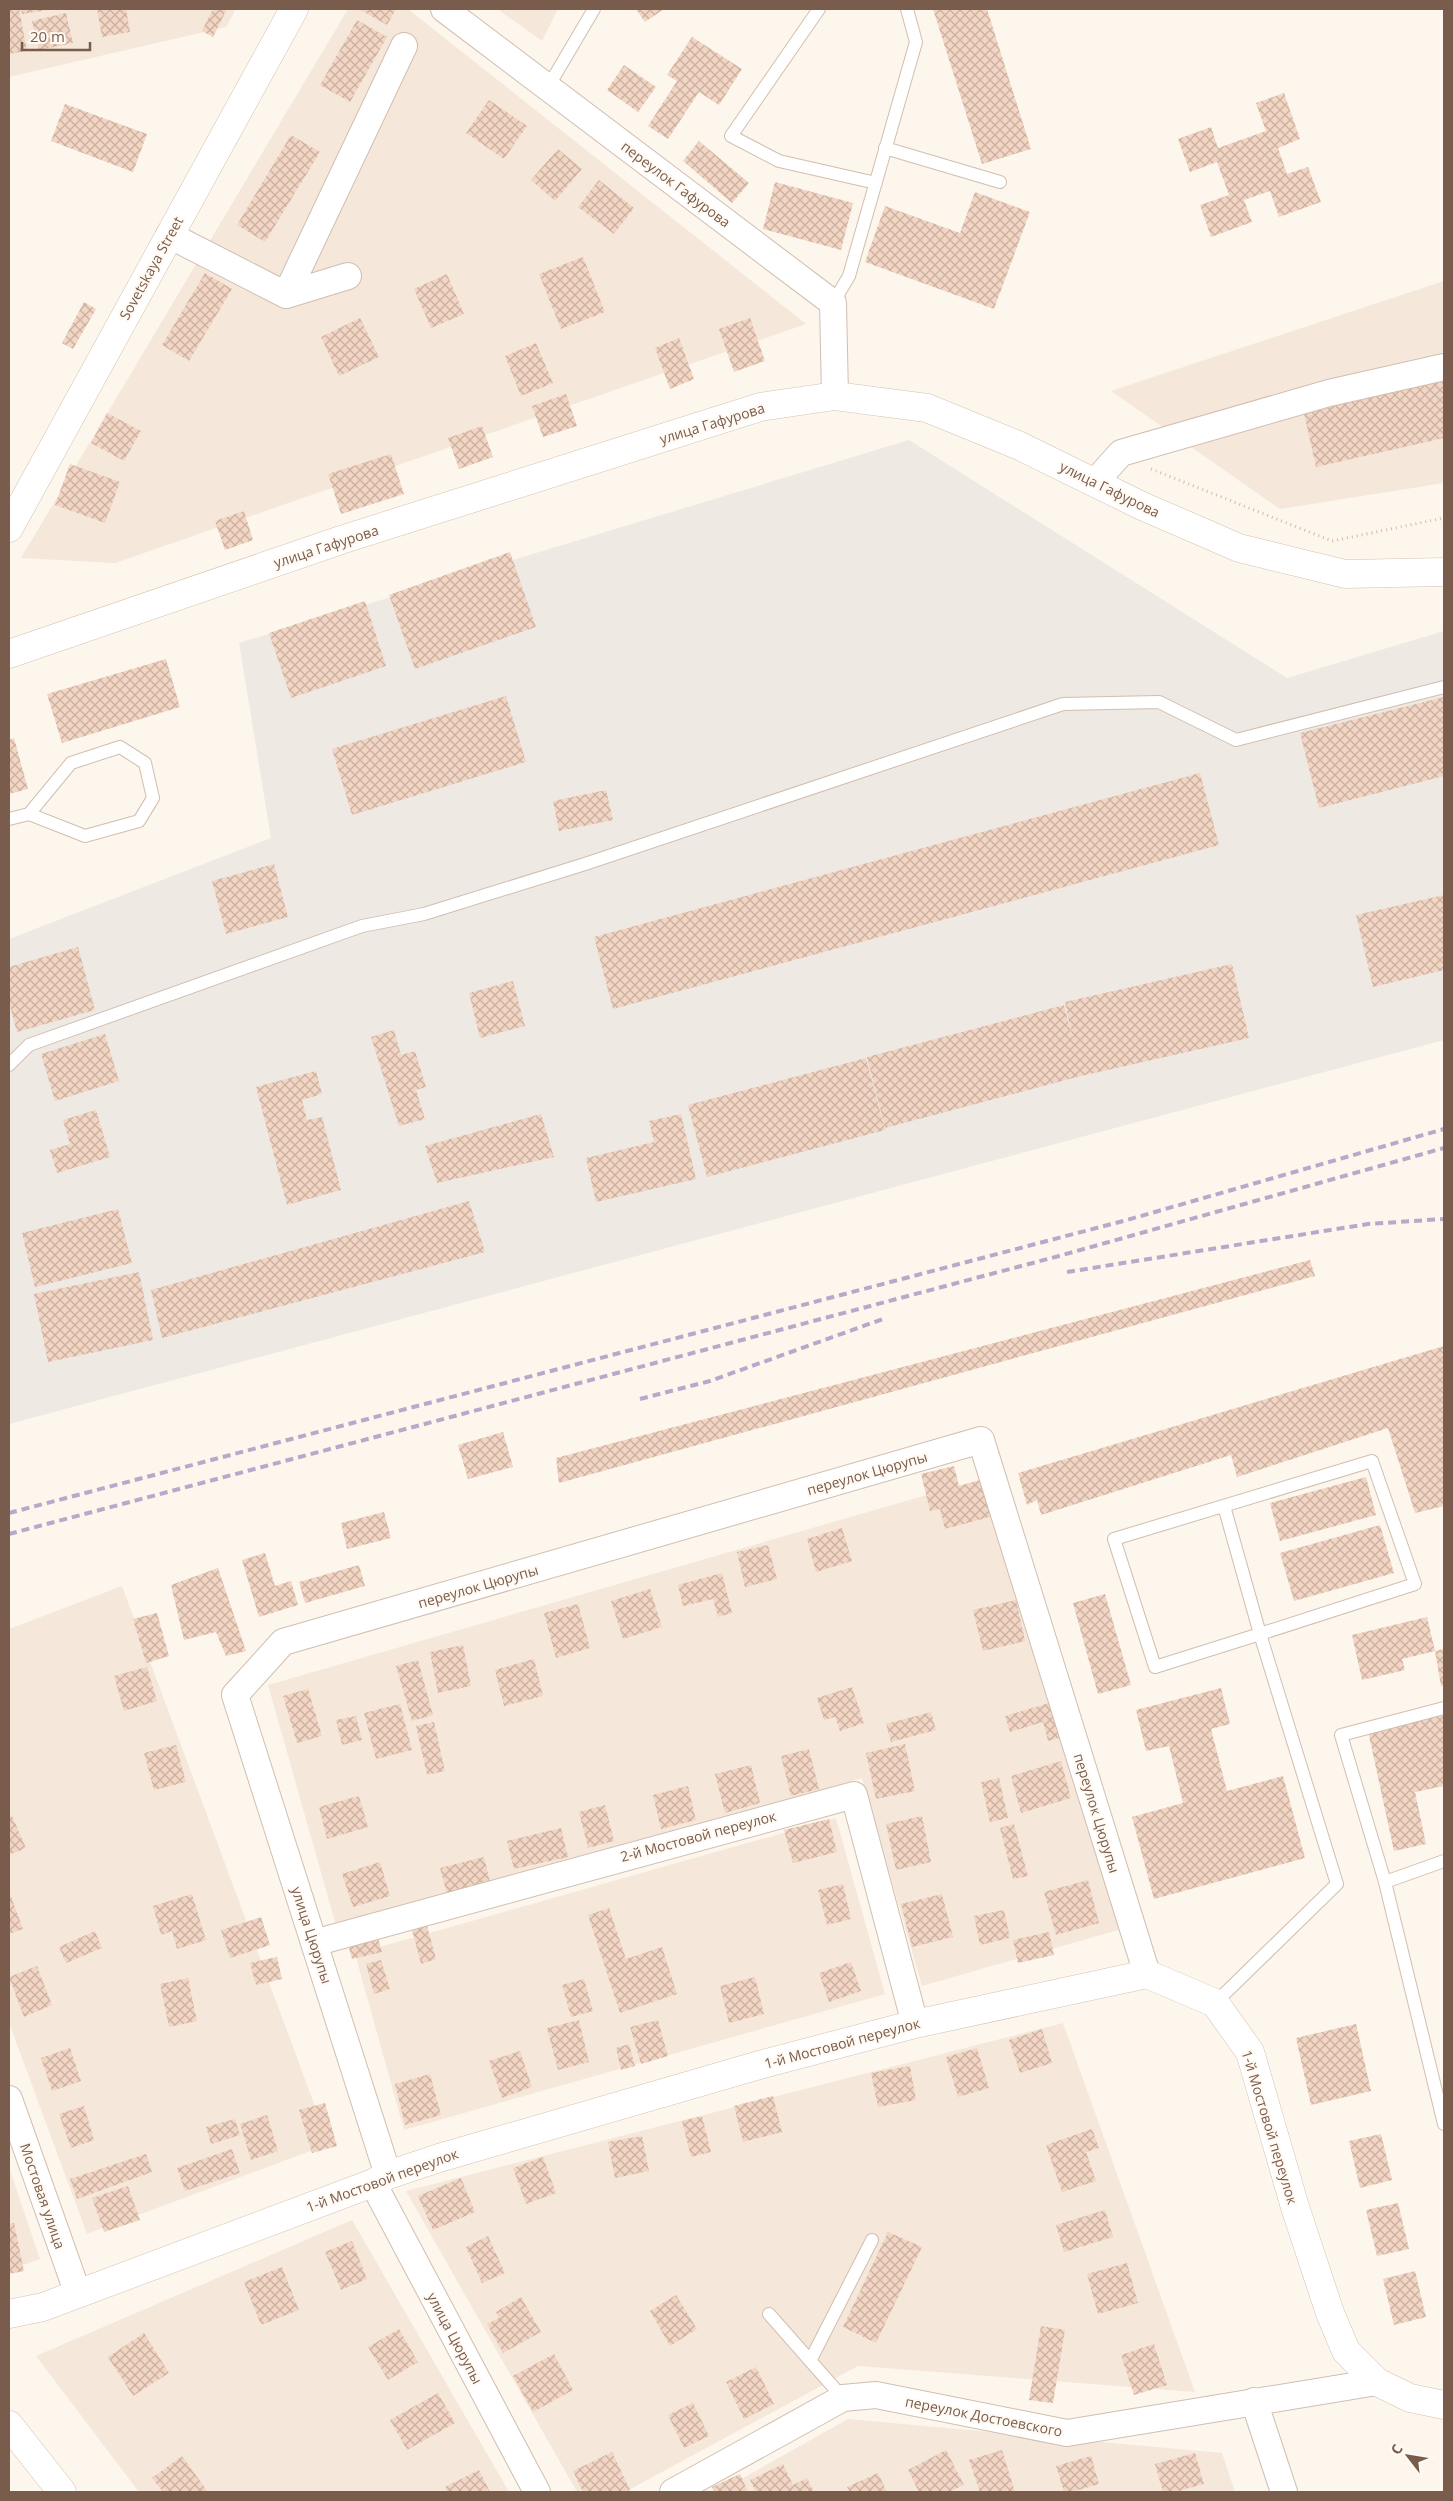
<svg xmlns="http://www.w3.org/2000/svg" width="1453" height="2501" font-family="'Open Sans',sans-serif">
<style>
.residential{fill:#f5e8da}
.industrial{fill:#efe9e4}
.building{fill:url(#building-cross-hatch)}
.lines{fill:none;stroke-linecap:round;stroke-linejoin:round}
.lane-casing{stroke:#d1beb0;stroke-width:14}
.street-casing{stroke:#d1beb0;stroke-width:28}
.secondary-casing{stroke:#d6c0b0;stroke-width:29}
.path{stroke:#d9b8a5;stroke-width:3;stroke-dasharray:1 4;stroke-linecap:butt}
.lane{stroke:#fff;stroke-width:12}
.street{stroke:#fff;stroke-width:26}
.secondary{stroke:#fff;stroke-width:28}
.rail{stroke:#b9a8c9;stroke-width:4;stroke-dasharray:8 5;stroke-linecap:butt}
.labels{text-anchor:middle;dominant-baseline:central;stroke-width:4.5;stroke-linejoin:round;paint-order:stroke}
.street-label{font-size:14px;fill:#7a5c4d;stroke:#fffaf3}
</style>
<defs>
<pattern id="building-cross-hatch" width="8" height="8" patternUnits="userSpaceOnUse" patternTransform="scale(1.25)"><rect width="8" height="8" fill="#f3d5c3"/><path d="M0 0l8 8M0 8l8-8" fill="none" stroke="#cab0a1"/></pattern>
</defs>
<rect width="100%" height="100%" fill="#fdf6ec"/>
<path class="residential" d="M9 9H236L226 27 9 77Z
M348 9H408L806 324 115 563 21 558Z
M497 9H558L542 41Z
M1444 281V483L1280 509 1111 391Z
M996 1475 1125 1928 922 1986 862 1778 337 1929 268 1685Z
M122 1586 329 2144 87 2234 9 2023V1629Z
M836 1818 885 1994 404 2130 355 1954Z
M1063 2023 1195 2392 858 2366 625 2492H577L406 2191Z
M9 2167 40 2259 9 2270Z
M352 2220 509 2492H139L36 2356Z
M848 2419 1222 2453 1235 2492H718Z"/>
<path class="industrial" d="M909 440 1287 678 1444 631V1040L9 1424V939L271 838 239 643Z"/>
<path class="building" d="M9 9H19L27 51 9 54Z
M21 9H48V10L22 14Z
M97 9H126L130 32 102 37Z
M213 9H227L213 37 202 31Z
M359 9H396L387 25Z
M636 9H664L645 22Z
M933 9H987L1031 149 982 164Z
M66 13 73 43 39 50 32 21Z
M357 20 387 37 350 102 320 85Z
M692 37 742 69 719 105 699 92 668 139 648 126 677 81 667 75Z
M624 65 656 87 638 112 607 90Z
M1284 93 1300 139 1278 148 1287 174 1308 167 1321 202 1279 217 1270 191 1244 200 1252 222 1211 237 1200 205 1229 195 1217 162 1190 172 1178 139 1211 127 1218 148 1266 131 1256 103Z
M489 100 527 126 504 159 466 133Z
M65 104 147 134 133 172 51 141Z
M291 135 320 152 265 242 237 225Z
M699 141 749 183 732 203 683 161Z
M558 149 582 169 555 201 531 180Z
M599 180 634 208 614 234 578 207Z
M775 182 853 203 841 250 763 229Z
M975 192 1030 212 994 309 865 262 885 206 960 233Z
M583 257 605 312 561 329 539 274Z
M205 273 232 289 189 361 162 345Z
M447 274 464 314 431 328 414 289Z
M84 302 96 309 73 349 62 343Z
M360 318 379 357 339 376 321 337Z
M750 318 765 361 734 372 719 329Z
M679 338 694 379 670 389 655 348Z
M536 343 553 383 521 396 505 356Z
M1444 377V438L1316 467 1303 409Z
M566 394 577 426 543 437 532 406Z
M107 413 141 431 124 461 91 443Z
M482 426 493 457 459 469 448 438Z
M391 454 404 494 341 514 328 474Z
M70 464 120 482 105 523 55 505Z
M244 511 253 540 225 550 215 521Z
M510 552 536 627 415 669 389 595Z
M365 601 386 666 291 698 269 633Z
M166 659 180 707 62 743 47 694Z
M506 696 526 762 352 815 332 749Z
M1444 697V776L1319 808 1300 733Z
M14 738 28 789 9 794V740Z
M1200 773 1219 845 613 1009 594 937Z
M606 790 613 820 559 831 553 801Z
M274 864 288 917 226 934 212 881Z
M1444 895V970L1373 987 1356 915Z
M78 947 95 1010 17 1032 9 1003V967Z
M1232 964 1249 1038 1081 1076 885 1128 867 1057 1064 1005 1073 1040 1065 1002Z
M513 981 525 1026 480 1038 469 993Z
M394 1030 401 1055 415 1051 426 1087 416 1090 425 1119 399 1126 371 1037Z
M105 1034 119 1081 55 1101 41 1054Z
M866 1058 885 1130 707 1177 688 1105Z
M316 1071 322 1094 302 1100 307 1120 322 1117 341 1190 287 1205 256 1087Z
M96 1110 110 1157 57 1173 50 1150 70 1144 63 1120Z
M541 1114 554 1157 437 1183 425 1146Z
M681 1114 696 1179 596 1202 586 1158 654 1142 649 1121Z
M469 1201 485 1252 162 1338 151 1290Z
M118 1209 132 1263 35 1287 22 1233Z
M1310 1260 1315 1276 559 1483 556 1458Z
M139 1272 153 1340 48 1362 34 1294Z
M1444 1346V1506L1415 1513 1388 1428 1237 1477 1231 1455 1041 1515 1037 1500 1027 1505 1018 1473Z
M503 1432 513 1467 468 1479 458 1445Z
M954 1466 959 1486 984 1479 993 1516 945 1529 940 1509 930 1511 921 1474Z
M1366 1477 1376 1515 1280 1541 1270 1503Z
M384 1512 391 1538 347 1549 341 1523Z
M1380 1525 1394 1573 1294 1601 1280 1553Z
M842 1528 852 1561 816 1572 807 1539Z
M768 1545 777 1579 745 1587 737 1552Z
M265 1553 275 1586 291 1581 298 1605 259 1617 242 1560Z
M359 1565 365 1586 305 1603 299 1582Z
M218 1568 246 1651 226 1656 216 1632 184 1640 171 1585Z
M722 1573 732 1613 718 1617 713 1599 683 1606 678 1585Z
M650 1589 662 1627 623 1639 611 1601Z
M1105 1594 1131 1685 1098 1694 1073 1603Z
M1016 1600 1025 1641 983 1651 973 1610Z
M578 1604 590 1648 556 1658 544 1613Z
M157 1613 169 1656 146 1663 133 1619Z
M1427 1617 1435 1651 1402 1659 1405 1670 1362 1680 1352 1635Z
M463 1645 471 1686 438 1693 430 1652Z
M1444 1649V1686H1441L1435 1651Z
M534 1659 543 1696 504 1706 495 1670Z
M418 1660 433 1715 412 1721 396 1666Z
M147 1667 157 1701 124 1711 114 1676Z
M852 1687 864 1723 840 1731 835 1717 824 1720 817 1698Z
M1221 1688 1230 1724 1211 1729 1227 1791 1283 1776 1305 1858 1154 1899 1132 1817 1183 1803 1169 1746 1146 1751 1136 1710Z
M308 1689 322 1736 297 1743 283 1696Z
M1053 1702 1063 1737 1048 1741 1043 1722 1010 1732 1005 1716Z
M400 1704 412 1750 376 1759 364 1713Z
M931 1712 936 1730 891 1742 886 1724Z
M1444 1714V1786L1415 1792 1426 1844 1394 1851 1368 1731Z
M356 1716 362 1740 342 1745 336 1720Z
M434 1722 445 1771 427 1775 416 1726Z
M905 1744 915 1791 876 1799 866 1753Z
M176 1745 186 1782 154 1790 144 1753Z
M809 1749 819 1789 791 1796 781 1756Z
M1061 1761 1071 1798 1021 1813 1011 1776Z
M751 1765 760 1803 725 1813 715 1774Z
M999 1778 1008 1818 990 1822 981 1782Z
M688 1786 696 1820 661 1829 653 1795Z
M359 1796 368 1827 327 1839 319 1807Z
M605 1805 614 1841 588 1848 579 1812Z
M12 1816 26 1848 9 1855V1817Z
M922 1816 931 1862 896 1870 886 1824Z
M829 1819 837 1852 793 1863 784 1830Z
M1014 1824 1028 1876 1013 1879 1000 1828Z
M561 1828 568 1857 514 1869 507 1841Z
M484 1857 490 1882 447 1894 440 1868Z
M380 1862 390 1896 353 1907 342 1874Z
M1088 1880 1099 1923 1056 1935 1044 1892Z
M843 1884 851 1919 827 1925 818 1890Z
M9 1894H10L23 1929 9 1934Z
M192 1894 206 1940 177 1949 172 1931 161 1935 153 1906Z
M942 1894 953 1937 912 1947 901 1904Z
M609 1908 626 1959 662 1947 677 1994 620 2013 588 1915Z
M1004 1910 1010 1938 980 1945 974 1916Z
M261 1917 270 1945 230 1958 221 1930Z
M426 1922 436 1959 421 1964 411 1926Z
M95 1931 102 1948 66 1963 59 1947Z
M1049 1932 1054 1955 1018 1963 1013 1940Z
M377 1933 382 1952 352 1959 347 1940Z
M277 1957 282 1979 256 1985 250 1963Z
M381 1960 390 1989 374 1994 366 1964Z
M851 1962 861 1991 829 2002 819 1973Z
M37 1966 52 2005 24 2017 9 1977Z
M755 1977 764 2014 729 2023 720 1986Z
M188 1978 197 2021 169 2027 160 1984Z
M584 1979 593 2011 571 2017 562 1985Z
M579 2020 589 2062 558 2070 547 2028Z
M658 2020 668 2056 641 2064 630 2027Z
M1356 2024 1371 2091 1311 2105 1296 2038Z
M1042 2029 1052 2063 1020 2073 1009 2040Z
M629 2044 635 2066 621 2070 616 2048Z
M70 2048 81 2081 52 2091 41 2058Z
M977 2048 989 2088 958 2097 946 2057Z
M520 2051 532 2087 502 2098 489 2061Z
M910 2066 916 2100 878 2107 871 2073Z
M430 2074 441 2115 405 2125 395 2084Z
M773 2096 782 2132 743 2142 734 2106Z
M325 2103 337 2146 312 2153 299 2110Z
M84 2106 94 2140 71 2148 59 2114Z
M267 2115 278 2151 251 2160 240 2124Z
M702 2116 711 2152 691 2157 682 2121Z
M235 2119 240 2135 211 2144 206 2127Z
M1092 2129 1099 2148 1086 2152 1096 2181 1062 2192 1046 2145Z
M1381 2134 1392 2180 1360 2188 1349 2141Z
M642 2136 649 2171 615 2178 608 2142Z
M232 2149 240 2173 185 2191 177 2168Z
M146 2154 152 2172 77 2199 70 2179Z
M543 2157 556 2193 526 2204 513 2168Z
M461 2178 475 2212 433 2230 418 2196Z
M128 2186 140 2220 104 2232 92 2198Z
M1398 2203 1409 2249 1377 2256 1366 2210Z
M1105 2210 1113 2237 1064 2252 1056 2225Z
M14 2223 24 2271 9 2274V2224Z
M888 2232 922 2247 876 2343 843 2327Z
M488 2236 505 2273 482 2283 466 2247Z
M352 2241 367 2279 341 2290 325 2252Z
M1127 2263 1138 2303 1098 2314 1087 2274Z
M282 2267 299 2310 261 2325 244 2282Z
M1415 2271 1426 2317 1394 2325 1383 2279Z
M676 2295 697 2329 670 2346 650 2311Z
M521 2297 541 2332 503 2353 487 2324 499 2318 496 2312Z
M1041 2326 1065 2330 1053 2403 1029 2400Z
M399 2329 418 2362 388 2380 368 2347Z
M144 2333 169 2373 133 2396 108 2357Z
M1154 2344 1167 2385 1134 2395 1121 2355Z
M554 2354 573 2390 533 2412 513 2376Z
M756 2367 774 2404 744 2419 726 2382Z
M438 2393 455 2423 407 2450 390 2420Z
M693 2403 709 2436 684 2448 668 2415Z
M946 2450 964 2485 949 2492H919L908 2470Z
M1002 2450 1015 2492H980L969 2460Z
M612 2452 630 2490 626 2492H583L573 2471Z
M1195 2453 1204 2484 1175 2492H1163L1155 2464Z
M182 2456 208 2492H163L152 2478Z
M1091 2456 1099 2484 1072 2492H1064L1056 2466Z
M783 2464 793 2485 807 2478 814 2492H756L750 2480Z
M479 2470 490 2492H447L445 2487Z
M878 2473 887 2492H850L847 2487Z
M740 2474 748 2492H714L712 2487Z"/>
<g class="lines">
<g class="lane-casing">
<path id="lane" d="M819 9 731 136 779 161 876 183
M548 87 594 9
M885 148 1000 182
M833 303 849 276 916 42 907 9
M9 819 29 814 85 836 139 821 153 798 145 763 120 747 71 763 29 814
M9 1065 29 1045 362 926 424 914 585 864 1063 704 1159 702 1236 740 1444 687
M1444 1861 1385 1882 1444 2124
M1385 1882 1341 1735 1444 1708
M1215 2003 1337 1884 1260 1634 1155 1667 1114 1539 1372 1461 1415 1584 1260 1634 1224 1506
M769 2314 843 2398
M810 2361 872 2240"/>
</g>
<g class="street-casing">
<path id="street" d="M444 9 833 303 835 396
M169 235 286 295 404 46
M286 295 348 276
M1095 482 1121 453 1329 393 1444 367
M314 1943 854 1795 915 2024
M9 2099 78 2294
M388 2175 235 1695 283 1642 981 1440 1147 1974
M373 2183 537 2492
M1254 2401 1284 2492
M673 2492 843 2398 876 2395 1067 2433 1377 2382"/>
</g>
<g class="secondary-casing">
<path id="secondary" d="M9 528 294 9
M9 654 341 540 760 407 835 396 927 408 1020 446 1142 506 1239 548 1345 574 1444 572
M9 2314 43 2307 373 2183 388 2175 439 2158 763 2064 915 2024 1147 1974 1215 2003 1250 2052 1295 2207 1330 2313 1346 2351 1377 2382 1410 2398 1444 2405
M9 2425 62 2492"/>
</g>
<path class="path" d="M1151 469 1332 541 1444 518"/>
<use href="#lane" class="lane"/>
<use href="#street" class="street"/>
<use href="#secondary" class="secondary"/>
<path class="rail" d="M1067 1272 1368 1224 1444 1219
M640 1399 710 1381 883 1319
M9 1513 1127 1220 1444 1129
M9 1534 1059 1256 1444 1148"/>
</g>
<g class="labels">
<g class="street-label">
<text transform="translate(676 184) rotate(37)">переулок Гафурова</text>
<text transform="translate(151 268) rotate(-61)">Sovetskaya Street</text>
<text transform="translate(712 423) rotate(-17)">улица Гафурова</text>
<text transform="translate(1110 489) rotate(26)">улица Гафурова</text>
<text transform="translate(326 546) rotate(-18)">улица Гафурова</text>
<text transform="translate(867 1473) rotate(-16)">переулок Цюрупы</text>
<text transform="translate(478 1586) rotate(-16)">переулок Цюрупы</text>
<text transform="translate(1097 1813) rotate(73)">переулок Цюрупы</text>
<text transform="translate(698 1836) rotate(-15)">2-й Мостовой переулок</text>
<text transform="translate(312 1935) rotate(72)">улица Цюрупы</text>
<text transform="translate(842 2043) rotate(-15)">1-й Мостовой переулок</text>
<text transform="translate(1270 2127) rotate(73)">1-й Мостовой переулок</text>
<text transform="translate(382 2180) rotate(-20)">1-й Мостовой переулок</text>
<text transform="translate(43 2196) rotate(71)">Мостовая улица</text>
<text transform="translate(455 2338) rotate(62)">улица Цюрупы</text>
<text transform="translate(984 2416) rotate(11)">переулок Достоевского</text>
</g>
</g>
<rect width="1453" height="2501" fill="none" stroke="#7a5c4d" stroke-width="20"/>
<g transform="translate(1408 2456) rotate(301)" stroke="#fffaf3" stroke-width="4" paint-order="stroke">
<path d="M0-4L9 19L0 12L-9 19Z" fill="#7a5c4d"/>
<text y="-8" font-size="14" font-weight="bold" text-anchor="middle" fill="#7a5c4d">С</text>
</g>
<path d="M22 42v8h68v-8" fill="none" stroke="#7a5c4d" stroke-width="2.5"/>
<text x="30" y="42" font-size="15" fill="#7a5c4d" stroke="#fffaf3" stroke-width="4" paint-order="stroke">20 m</text>
</svg>
